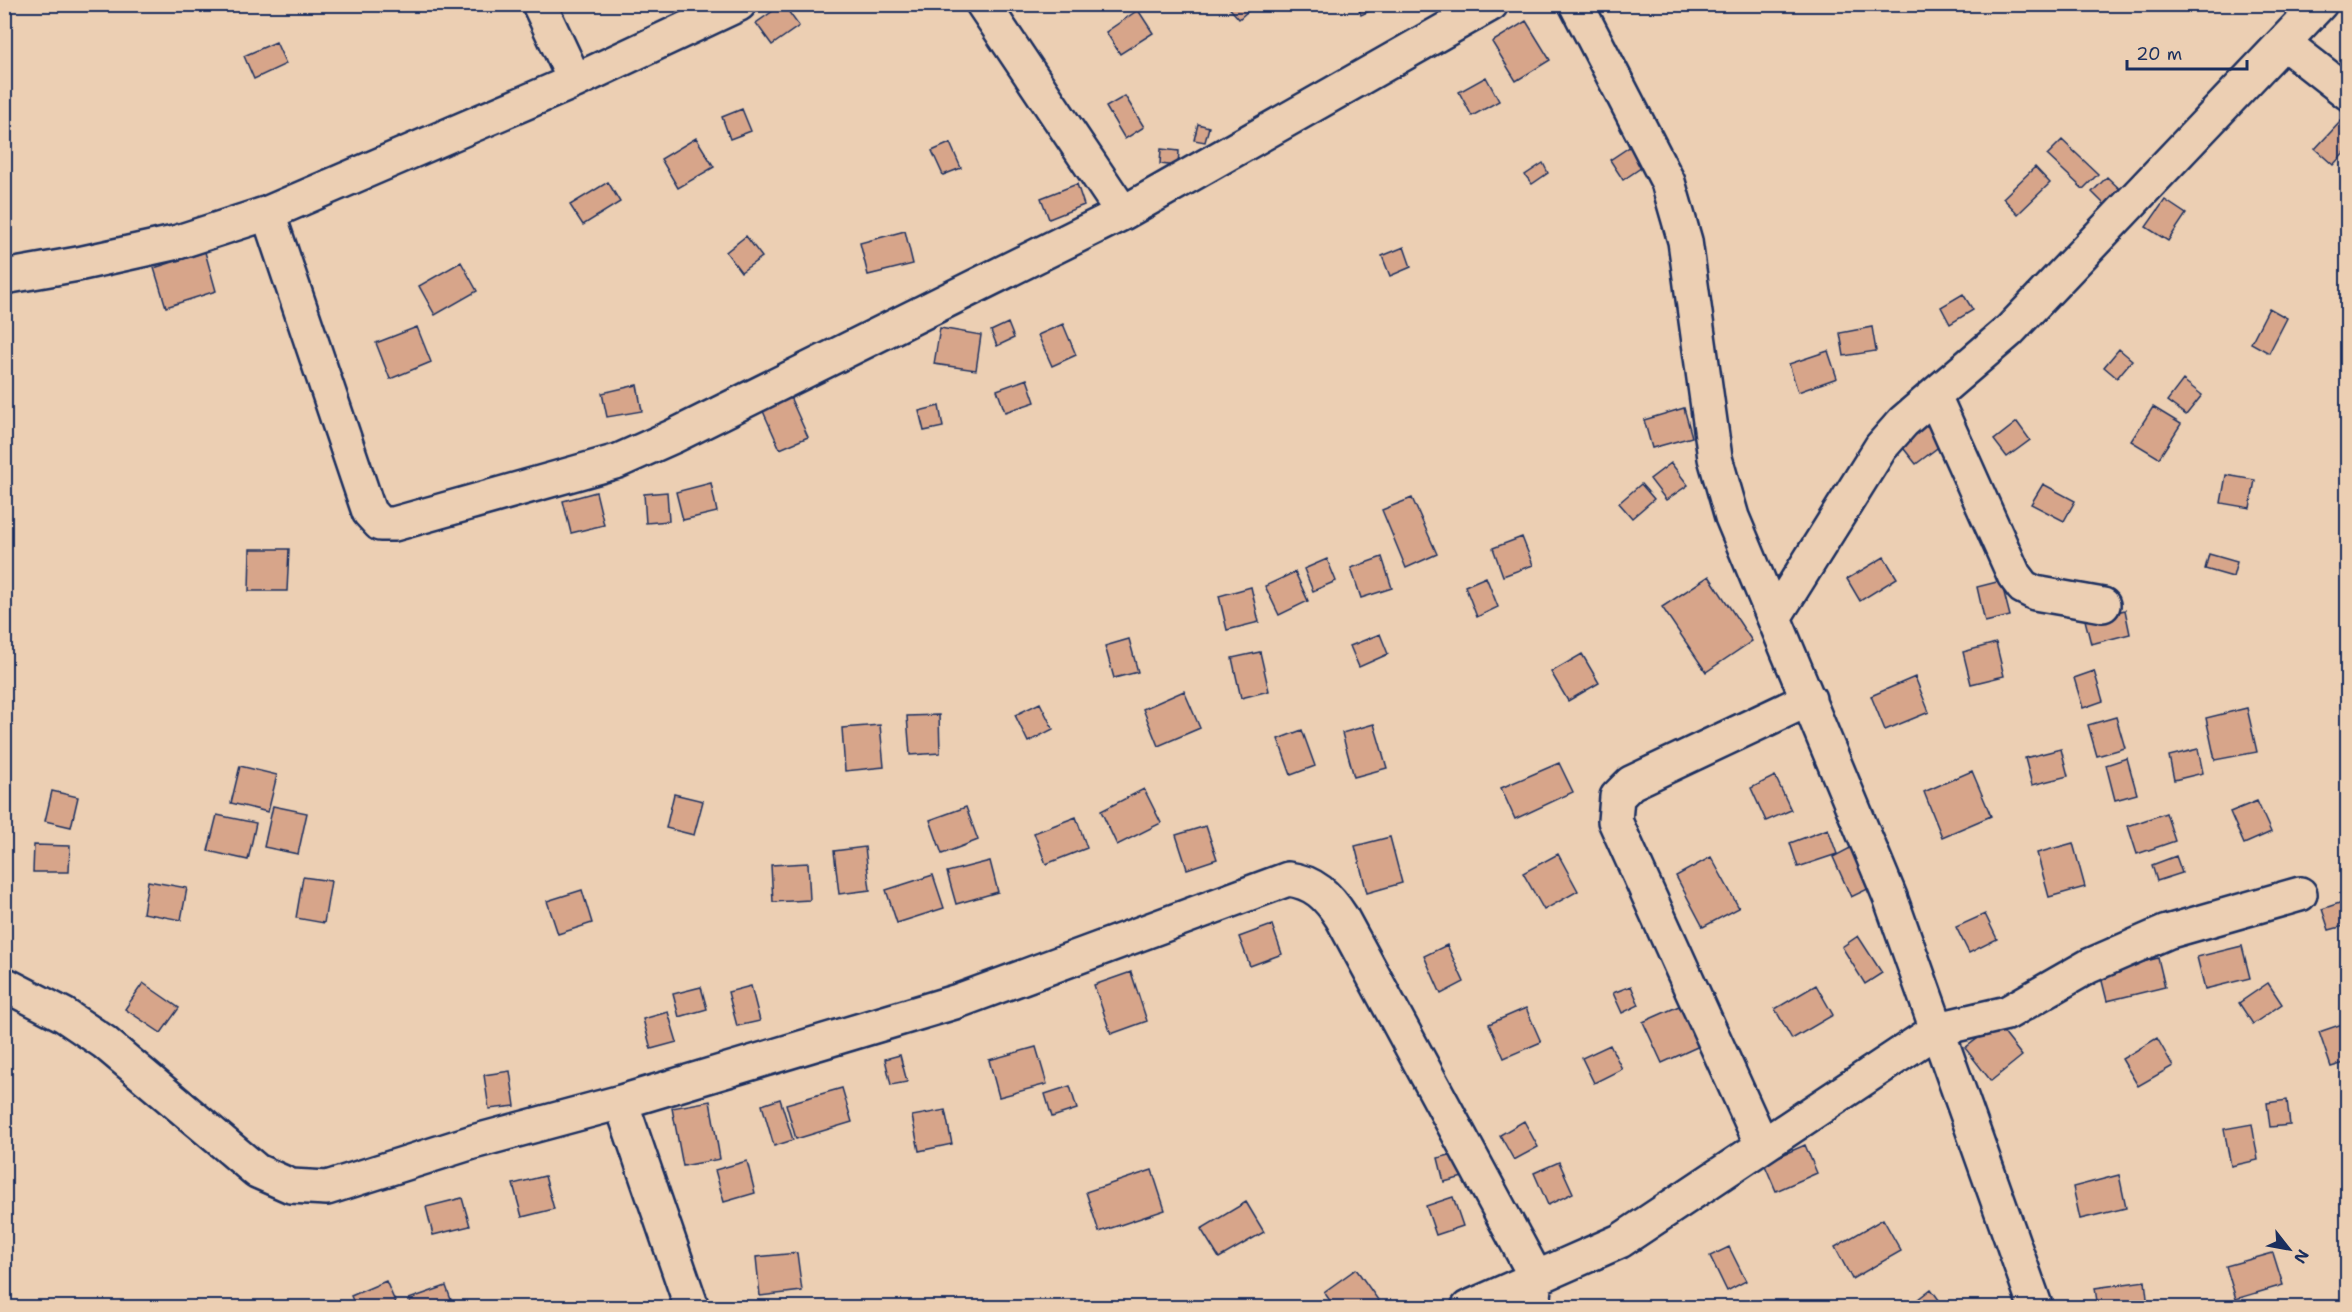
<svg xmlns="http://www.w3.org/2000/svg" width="2352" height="1312" font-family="'Shantell Sans',sans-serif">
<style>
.building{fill:#d7a58a;stroke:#1b2f5e;stroke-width:1.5}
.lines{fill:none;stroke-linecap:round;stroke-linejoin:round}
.minor-casing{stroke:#1b2f5e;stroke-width:38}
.minor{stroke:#eccfb3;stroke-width:33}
</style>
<rect width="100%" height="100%" fill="#eccfb3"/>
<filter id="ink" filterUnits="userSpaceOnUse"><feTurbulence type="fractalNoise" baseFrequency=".0167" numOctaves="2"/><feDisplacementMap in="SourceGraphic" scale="12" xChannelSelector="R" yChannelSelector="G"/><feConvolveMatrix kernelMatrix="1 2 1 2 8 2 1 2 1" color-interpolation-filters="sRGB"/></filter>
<g filter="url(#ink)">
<path class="building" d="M783 4 799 26 772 45 756 23Z
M1226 4H1256L1239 19Z
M1357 4H1382V5L1361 15Z
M1138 10 1153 33 1120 54 1106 32Z
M1526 21 1550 60 1516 81 1492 42Z
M276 42 286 64 254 79 244 56Z
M1486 77 1499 101 1472 116 1459 92Z
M1125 96 1144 127 1125 139 1106 107Z
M742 109 751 131 730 139 722 117Z
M2341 121 2348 127V149L2333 165 2315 149Z
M1198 124 1209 127 1205 142 1194 140Z
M696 138 714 167 678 188 661 159Z
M2062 140 2098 174 2083 189 2047 155Z
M950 143 961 168 943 175 932 151Z
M1634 144 1648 163 1623 180 1610 160Z
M1161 149 1179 151 1178 166 1160 164Z
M1543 163 1548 173 1532 184 1525 175Z
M2035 167 2050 183 2018 214 2003 198Z
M2107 177 2125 194 2110 210 2092 192Z
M608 182 620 202 583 225 570 205Z
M1077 184 1084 205 1049 219 1041 198Z
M2165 200 2186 214 2168 241 2146 227Z
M905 231 913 264 868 275 860 243Z
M746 236 762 257 741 272 726 252Z
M1404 247 1411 267 1390 276 1382 256Z
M205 252 216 291 166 307 154 268Z
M461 262 477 291 435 315 419 286Z
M1963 294 1973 310 1950 324 1941 307Z
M2269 308 2287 318 2269 353 2251 343Z
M1008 323 1014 338 997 346 991 331Z
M1063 324 1076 355 1052 366 1038 335Z
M417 327 431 362 390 379 376 343Z
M1872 327 1876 351 1844 356 1840 333Z
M940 328 981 335 976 370 934 364Z
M2119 349 2132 360 2117 378 2104 367Z
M1828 351 1837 378 1798 392 1789 364Z
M1027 379 1035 402 1005 412 997 390Z
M2183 380 2202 395 2186 415 2167 401Z
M637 385 642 411 607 417 602 393Z
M790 397 808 437 780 449 762 409Z
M939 406 943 427 924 431 919 411Z
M2153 407 2181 424 2159 458 2131 441Z
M1684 408 1692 437 1652 448 1644 420Z
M1929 421 1945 442 1916 464 1900 444Z
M2017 422 2030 440 2007 457 1994 440Z
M1671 463 1688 485 1666 500 1650 479Z
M2226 475 2255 480 2250 508 2221 503Z
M711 483 717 512 683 520 676 492Z
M1641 484 1654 499 1632 518 1619 503Z
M2043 484 2075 501 2064 521 2031 504Z
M596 492 604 525 571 533 563 501Z
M667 492 669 521 646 523 644 494Z
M1412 498 1437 554 1406 568 1382 510Z
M1522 537 1533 565 1503 576 1493 548Z
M250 549H289L287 591H249Z
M2209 554 2237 562 2233 577 2205 569Z
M1382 557 1392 588 1361 598 1351 568Z
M1884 557 1897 578 1860 601 1847 579Z
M1327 559 1336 581 1313 591 1304 569Z
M1295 572 1308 601 1279 615 1265 586Z
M1709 576 1752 641 1706 672 1662 607Z
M1486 577 1498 607 1477 617 1465 586Z
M2001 581 2010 616 1985 622 1977 587Z
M1251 587 1259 622 1227 630 1219 596Z
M2125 610 2130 634 2091 644 2085 620Z
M1380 634 1388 654 1359 667 1350 646Z
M1129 639 1138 672 1114 678 1105 646Z
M1996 643 2004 676 1971 684 1963 652Z
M1260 652 1269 691 1241 698 1232 658Z
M1582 654 1599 683 1568 701 1551 672Z
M2094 671 2103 701 2083 708 2074 678Z
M1915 677 1929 712 1885 730 1871 696Z
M1184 691 1200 728 1158 746 1143 709Z
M1040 703 1053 729 1028 742 1015 715Z
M2247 708 2257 752 2215 760 2206 718Z
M939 715 940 753 910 755 907 716Z
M2116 717 2125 748 2097 756 2088 725Z
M1374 724 1387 768 1354 777 1342 733Z
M880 725 884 767 845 771 842 728Z
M1302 730 1315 766 1291 775 1278 739Z
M2061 749 2068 776 2032 785 2025 758Z
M2198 749 2203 773 2174 780 2169 756Z
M2127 758 2137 794 2115 800 2106 765Z
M1559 763 1573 792 1515 819 1501 788Z
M240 766 277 775 268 812 231 803Z
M1972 771 1991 816 1942 837 1924 792Z
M1775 776 1791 810 1766 821 1751 788Z
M1144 789 1161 823 1117 845 1101 811Z
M52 791 78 797 71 827 45 821Z
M674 794 703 801 694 835 666 828Z
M2257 801 2271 832 2244 844 2230 812Z
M273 806 307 813 298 854 264 847Z
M966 807 978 840 942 854 930 820Z
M2166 813 2175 841 2137 854 2128 826Z
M217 815 256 823 248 860 208 851Z
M1076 817 1087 848 1046 864 1034 833Z
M1206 826 1217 859 1187 869 1176 835Z
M1828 829 1837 854 1798 867 1790 843Z
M1390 837 1402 883 1367 893 1355 846Z
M2073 843 2085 887 2049 897 2037 853Z
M34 845 70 846 69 872H33Z
M865 847 870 890 839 894 834 851Z
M1852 847 1870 888 1851 897 1833 857Z
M1558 854 1578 891 1544 910 1523 873Z
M2176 856 2182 873 2157 881 2152 865Z
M1711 857 1739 908 1703 927 1676 876Z
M990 861 998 892 956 904 947 872Z
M808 863 810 900 773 902 771 865Z
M933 875 944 908 897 923 886 890Z
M303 877 331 881 324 923 296 918Z
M148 881 187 888 181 920 143 913Z
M582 890 592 923 558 934 547 901Z
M2348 900V925L2329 930 2322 909Z
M1985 914 1997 939 1969 953 1956 927Z
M1272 925 1282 954 1250 966 1239 937Z
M1858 936 1882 973 1865 984 1842 947Z
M1447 945 1464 982 1441 994 1424 956Z
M2242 946 2250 978 2205 989 2197 957Z
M2158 958 2165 987 2107 1001 2100 973Z
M1131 972 1147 1021 1111 1034 1094 985Z
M143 983 179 1008 161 1033 125 1009Z
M2268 983 2282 1004 2253 1024 2239 1003Z
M1816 985 1833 1015 1792 1039 1775 1009Z
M751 986 760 1021 737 1026 728 992Z
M1631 986 1639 1005 1622 1013 1613 993Z
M701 987 707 1009 679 1017 673 994Z
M1688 1002 1706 1043 1662 1063 1643 1022Z
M1526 1008 1541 1042 1504 1058 1489 1024Z
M668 1012 677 1042 651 1049 643 1019Z
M2348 1022V1062L2331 1067 2319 1032Z
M1997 1024 2022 1056 1991 1081 1965 1048Z
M2157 1038 2173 1066 2138 1086 2122 1059Z
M1610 1045 1622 1069 1594 1083 1582 1058Z
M1036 1047 1047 1084 999 1097 989 1060Z
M900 1055 907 1082 891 1085 885 1059Z
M510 1071 515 1106 489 1109 484 1075Z
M1070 1086 1077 1109 1052 1117 1045 1094Z
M842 1088 852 1122 796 1139 786 1104Z
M780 1099 793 1140 774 1146 762 1105Z
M2287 1100 2290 1125 2270 1127 2267 1103Z
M710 1101 720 1159 683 1166 672 1108Z
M945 1110 952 1144 919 1151 912 1116Z
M1524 1121 1538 1147 1514 1160 1500 1135Z
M2252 1124 2258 1160 2231 1166 2224 1129Z
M1805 1145 1817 1173 1776 1191 1764 1163Z
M1457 1153 1463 1177 1444 1182 1438 1158Z
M747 1161 755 1193 724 1202 715 1170Z
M1559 1162 1573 1193 1548 1205 1534 1173Z
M1152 1170 1165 1210 1099 1232 1086 1192Z
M2119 1175 2126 1208 2080 1219 2073 1187Z
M545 1176 554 1209 522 1217 513 1184Z
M1453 1197 1463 1226 1436 1235 1426 1206Z
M462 1198 470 1226 433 1235 426 1207Z
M1246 1202 1264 1232 1219 1258 1201 1229Z
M1883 1219 1901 1251 1852 1279 1835 1247Z
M1729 1247 1746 1281 1727 1291 1710 1256Z
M797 1253 802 1291 760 1296 756 1257Z
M2273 1253 2283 1285 2236 1299 2226 1266Z
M1356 1269 1381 1304 1376 1308H1335L1324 1292Z
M386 1281 396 1304 388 1308H356L351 1296Z
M2145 1281 2148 1307 2098 1308 2095 1288Z
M446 1286 454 1308H412L409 1299Z
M1931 1289 1945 1308H1916L1913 1303Z"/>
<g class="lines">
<g class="minor-casing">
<path id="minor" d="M539 4 575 81
M983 4 1123 213
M1576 4 1668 182 1685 241 1715 458 1732 517 1890 897 2036 1308
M2284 43 2348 93
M268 213 369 512 380 524H394L618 461 674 436 1123 213 1491 4
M4 277 78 264 178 242 268 213 575 81 739 4
M1934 396 2014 575 2023 587 2035 593 2103 605
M1775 616 1881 447 1903 422 2009 331 2320 4
M4 984 64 1015 104 1042 257 1171 291 1186 327 1188 473 1142 621 1102 958 1001 1288 879C1314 882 1328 896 1342 918L1536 1277 1533 1308
M621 1102 692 1308
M1762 1145 1615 821 1617 797 1631 783 1809 699
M1468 1308 1620 1241 1938 1029 2007 1013 2089 966 2167 932 2300 894"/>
</g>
<use href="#minor" class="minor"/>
</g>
</g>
<rect width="2352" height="1312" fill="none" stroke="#eccfb3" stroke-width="24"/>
<rect x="12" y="12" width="2328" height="1288" fill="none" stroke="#1b2f5e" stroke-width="2" filter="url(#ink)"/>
<g transform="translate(2289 1249) rotate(121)" stroke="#eccfb3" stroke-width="4.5" paint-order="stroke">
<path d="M0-4.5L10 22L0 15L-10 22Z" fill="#1b2f5e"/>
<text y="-9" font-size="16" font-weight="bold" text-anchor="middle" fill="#1b2f5e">N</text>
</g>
<path d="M2127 60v9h120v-9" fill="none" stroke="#1b2f5e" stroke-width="3"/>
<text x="2136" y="60" font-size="18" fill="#1b2f5e" stroke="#eccfb3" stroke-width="4.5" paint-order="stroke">20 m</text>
</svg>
